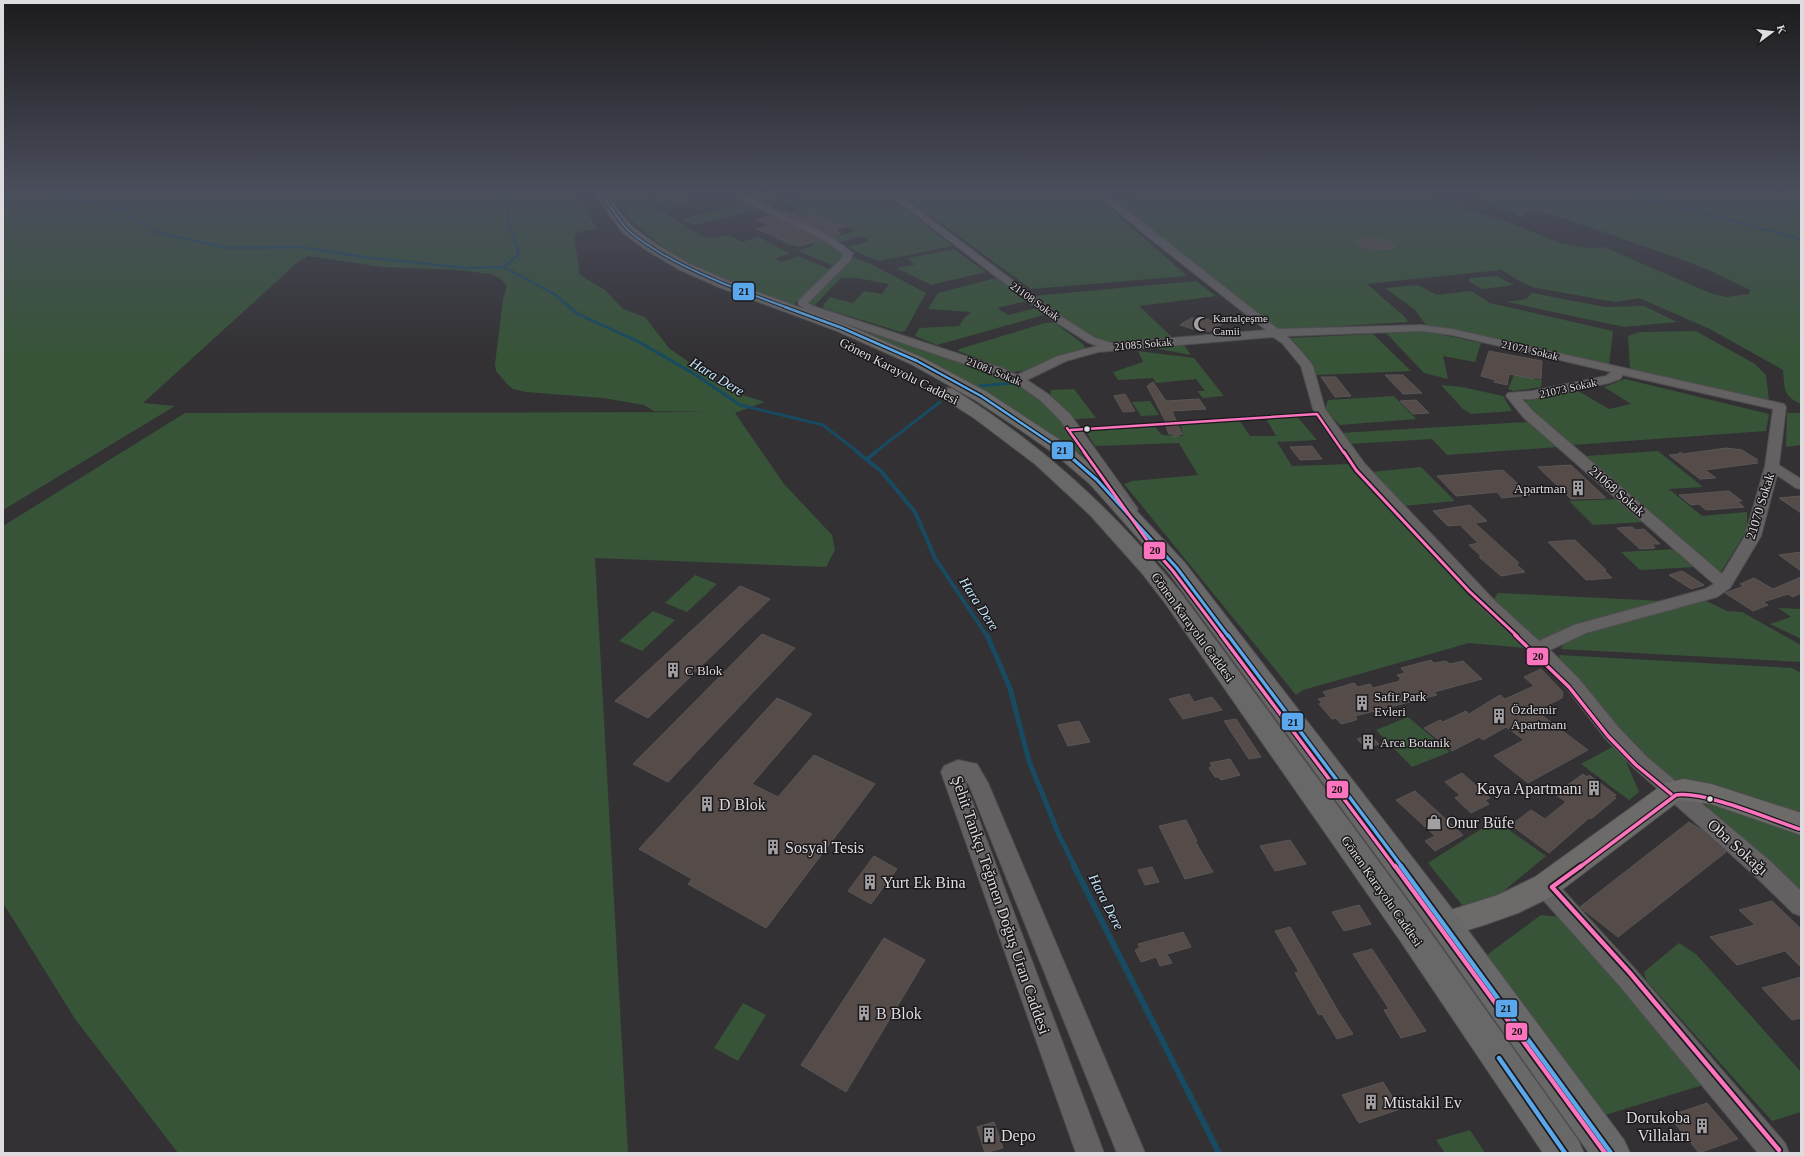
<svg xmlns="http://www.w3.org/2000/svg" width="1804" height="1156" font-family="'Times New Roman',serif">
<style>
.green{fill:#375438}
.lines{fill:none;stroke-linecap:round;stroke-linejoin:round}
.stream-far4{stroke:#184a61;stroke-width:2.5}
.stream-far3{stroke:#184a61;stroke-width:3}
.stream-far2{stroke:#184a61;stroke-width:4}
.stream-far1{stroke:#184a61;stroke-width:5}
.stream{stroke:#184a61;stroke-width:6}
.building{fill:#554b48;stroke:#595657}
.minor-casing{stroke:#4f4d4f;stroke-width:2}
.major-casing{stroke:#4f4d4f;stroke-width:2}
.highway-casing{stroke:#4f4d4f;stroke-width:2}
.minor{fill:#636162;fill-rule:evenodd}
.major{fill:#6d6b6a;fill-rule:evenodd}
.highway{fill:#696868;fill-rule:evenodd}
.bus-1-far4-casing{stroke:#1b191b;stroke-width:4}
.bus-1-far3-casing{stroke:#1b191b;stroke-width:5}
.bus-1-far2-casing{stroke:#1b191b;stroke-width:6}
.bus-1-far1-casing{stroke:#1b191b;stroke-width:6}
.bus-1-casing{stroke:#1b191b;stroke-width:8}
.bus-2-far3-casing{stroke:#1b191b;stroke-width:5}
.bus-2-far2-casing{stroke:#1b191b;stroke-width:6}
.bus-2-far1-casing{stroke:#1b191b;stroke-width:6}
.bus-2-casing{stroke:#1b191b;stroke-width:8}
.bus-1-far4{stroke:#5aa8eb;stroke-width:2}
.bus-1-far3{stroke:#5aa8eb;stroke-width:2.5}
.bus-1-far2{stroke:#5aa8eb;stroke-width:3}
.bus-1-far1{stroke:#5aa8eb;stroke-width:3.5}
.bus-1{stroke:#5aa8eb;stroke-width:4.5}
.bus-2-far3{stroke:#fc73be;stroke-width:2.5}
.bus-2-far2{stroke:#fc73be;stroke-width:3}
.bus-2-far1{stroke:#fc73be;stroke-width:3.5}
.bus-2{stroke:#fc73be;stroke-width:4.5}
.bus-dot{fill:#dfdcdf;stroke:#1b191b;stroke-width:1.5}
.labels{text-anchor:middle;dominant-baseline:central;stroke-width:3;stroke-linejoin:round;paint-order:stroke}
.far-street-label{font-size:11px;fill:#dfdcdf;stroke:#1b191b}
.far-poi-label{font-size:11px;fill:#dfdcdf;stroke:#1b191b;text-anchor:start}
.street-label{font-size:13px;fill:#dfdcdf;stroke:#1b191b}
.poi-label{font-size:13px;fill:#dfdcdf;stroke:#1b191b;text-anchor:start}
.water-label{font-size:14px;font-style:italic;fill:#c4e8fc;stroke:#1b191b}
.near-poi-label{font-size:16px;fill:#dfdcdf;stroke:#1b191b;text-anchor:start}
.near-street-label{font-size:16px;fill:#dfdcdf;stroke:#1b191b}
.line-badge{stroke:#1b191b;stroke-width:1.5}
.pale-badge-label{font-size:11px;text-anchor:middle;font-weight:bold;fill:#111}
</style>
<rect width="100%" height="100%" fill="#333134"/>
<path class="green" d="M3 192H575L597 229 579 232 574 235 580 275 605 290 623 309 645 317 669 348 700 370 733 392 765 402 735 413 784 484 832 535 835 550 826 567 595 558 628 1153H178L75 1019 3 903V526L185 413 712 412 654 411 644 405 603 398 526 392 513 389 506 383 496 371 495 364 503 299 507 287 504 282 498 277 490 274 458 270 383 267 308 256 298 262 143 403 175 406 3 510Z
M610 192H644L651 204 704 237 712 238 729 235 742 242 759 237 790 254 775 258 781 262 798 256 832 270 793 305C734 284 666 261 624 212 619 206 615 199 610 192Z
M650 192H700L685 194 691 201 664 208 656 203Z
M762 192H774L780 196 759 202 747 196V194Z
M808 192H884L892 199 867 202 878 209 901 206 953 246 879 261 861 254 848 247 869 241 862 236 841 242 832 238 854 231 838 222 814 229 808 226 829 219 819 214 796 220 785 215 798 210 782 201 801 199 800 195H809Z
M898 192H1092L1187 276 1031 289Z
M1155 192H1439L1433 196V198L1508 222 1560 243 1588 248 1604 247 1710 293 1726 297 1749 294 1750 290 1711 271 1680 259 1560 217C1553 215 1532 206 1525 212 1524 213 1523 215 1521 217L1467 192H1801V404C1782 395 1785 389 1783 370L1710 329 1639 298 1615 302 1536 288 1525 284 1501 270 1367 284 1405 317 1408 322 1277 330 1116 201Z
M749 203 760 209 694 225 681 219Z
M793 225 839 247 845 256 837 265 833 266 798 251 815 245 808 241 792 246 772 237 786 232 781 229Z
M954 249 986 272 931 285 896 268 914 265 908 258Z
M853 257 871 264 926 293 905 331 901 332 823 308 824 304 830 297 853 303 864 291 882 294 889 284 856 278H841L814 306 809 302 808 300 831 280 850 258Z
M1497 276 1514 285 1482 289 1468 281 1470 278Z
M996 278 1027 301 997 308 1008 315 1036 308 1044 315 937 345 915 336 919 328 959 326 964 318 971 312 928 309 938 293Z
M1196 281 1216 296 1139 306 1172 337C1155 338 1126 344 1110 342 1084 339 1055 311 1033 296Z
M1418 285 1437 295 1471 291 1490 303 1613 331 1609 365 1426 325 1414 309 1385 288Z
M1532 293 1605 307 1644 306 1677 322 1624 327 1507 302 1526 299Z
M838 320 1011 380 1039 397 1068 428 1103 479 1059 442 836 321Z
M1054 322 1083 344 1086 349 1024 371 1014 372 958 351 959 349 1045 323Z
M1411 331 1430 332 1481 343 1475 362 1443 356 1448 379 1424 373 1385 332Z
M1696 331 1755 364 1766 375 1769 401 1630 370 1628 336 1639 332Z
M1373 334 1411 371 1316 375 1301 349 1290 338Z
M1183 344 1191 355 1144 346Z
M1138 351 1194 358 1224 396 1203 398 1197 391H1205L1196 379 1156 383 1153 378 1118 380 1113 372 1143 362Z
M1514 375 1542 380 1541 387 1514 391 1508 389Z
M1625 379 1769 414 1766 431 1572 445 1543 420 1523 401 1578 391 1609 409 1631 404 1604 387Z
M1441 385 1462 387 1503 396 1512 411 1471 414 1463 409Z
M1074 389 1096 418 1076 419 1073 418 1050 396 1051 390Z
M1394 396 1416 419 1340 425 1325 410 1328 400Z
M1150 401 1159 415 1141 416 1132 402Z
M1294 413 1317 440 1277 442 1292 466 1351 464 1502 626 1525 648 1469 643 1303 690 1296 695 1124 484 1132 481 1198 475 1179 443 1095 446 1084 428 1152 423 1162 435 1183 436 1180 421 1237 417 1250 436H1276L1264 415Z
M1787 413H1801V445L1786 447Z
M1528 422 1558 447 1447 455 1432 439 1349 444 1340 433Z
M1658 451 1703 487 1669 489 1702 516 1747 512V530L1721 572 1712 568 1586 456Z
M1421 467 1455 501 1403 506 1371 472Z
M1618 499 1644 522 1593 525 1569 501Z
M1676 549 1696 567 1640 570 1621 552Z
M695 575 717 584 687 612 665 603Z
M1498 593 1663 601 1566 629 1541 642 1536 641 1494 599Z
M1702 599 1727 611 1742 612 1801 645V662L1561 649 1564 644 1581 634Z
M1778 608 1801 609V639L1770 624 1791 617Z
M653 611 675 620 642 651 619 641Z
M1559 655 1792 668 1801 673V810L1799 819 1682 782 1663 774 1650 765 1561 664Z
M1408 717 1450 752 1412 767 1376 730Z
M1612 747 1622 752 1639 792 1629 800 1581 764Z
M1714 802 1801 831V897L1711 812 1706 804Z
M1495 820 1546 856 1488 904 1467 911 1428 863Z
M1541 915 1559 917 1582 937 1703 1085 1605 1115 1484 957Z
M1679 943 1696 954 1801 1072V1112L1772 1121 1646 980 1644 972Z
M743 1003 766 1015 738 1061 714 1048Z
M1470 1130 1485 1153H1445L1436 1140Z"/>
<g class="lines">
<path class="stream-far4" d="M44 192 95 203 126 212 156 232 228 248 301 247 363 257 466 268 504 267 554 294 571 308
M1624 192 1801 239
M504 267 519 254 509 225 508 192"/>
<path class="stream-far3" d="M569 307 578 314 639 342 696 375 740 405 823 425 859 453
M980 386 1013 383
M874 453 940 402"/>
<path class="stream-far2" d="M857 452 881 471 915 512 935 558 987 636
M867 459 876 452"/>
<path class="stream-far1" d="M987 635 1010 688 1029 761 1059 835 1075 867"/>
<path class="stream" d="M1074 866 1219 1153"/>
</g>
<path class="building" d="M785 211 803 219 815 215 845 226 835 230 841 233 833 237 783 212Z
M770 215 821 240 799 246 756 229 770 225 755 220Z
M1376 237 1381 238 1396 247H1394L1396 248 1370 250 1355 241Z
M1191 318H1203L1222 324 1211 331H1199L1180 325Z
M1489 351 1542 361 1541 379 1534 377V379L1509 374 1507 385 1494 382 1495 380 1481 376Z
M1385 375H1403L1422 393 1403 394Z
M1321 377H1336L1351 396 1335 397Z
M1153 382 1166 401 1199 399 1206 409 1172 411 1182 434 1174 437 1173 434H1169L1165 424H1167L1147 386Z
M1125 394 1135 411 1123 412 1114 396Z
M1416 400 1429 413 1413 414 1400 401Z
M1312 446 1322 459 1300 460 1290 447Z
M1726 448 1742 450 1758 460H1754L1758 463 1705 470 1716 478 1700 479 1669 455 1679 454 1680 452 1683 454Z
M1571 465 1606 498 1571 499 1538 467Z
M1503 470 1530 495 1502 498 1497 492 1456 496 1437 476Z
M1729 491 1742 501H1737L1744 507 1706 510 1699 504 1691 505 1679 495Z
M1801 496V513L1779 498Z
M1470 505 1487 521 1475 523 1477 525 1519 563 1516 564 1525 572 1501 576 1479 557H1482L1469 545 1478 543 1460 525 1448 526 1433 511Z
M1632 527 1636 530 1644 529 1660 544H1652L1655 548 1640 549 1617 528Z
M1575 540 1606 570H1604L1612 578 1586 580 1548 542Z
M1801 552V571L1779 555Z
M1682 571 1704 585 1691 589 1669 575Z
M1801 577V593L1793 597 1788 594 1763 602 1768 605 1753 611 1725 593 1744 586 1740 584 1754 578 1773 589Z
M740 586 770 599 648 718 615 701Z
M762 634 795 648 668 782 633 764Z
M1431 660 1434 663 1446 661 1450 664 1463 661 1482 679 1434 692 1437 695 1355 716 1357 719 1356 720 1341 724 1336 718 1332 719 1319 704 1322 703 1318 699 1327 697 1323 692 1354 683 1358 687 1370 684 1373 688 1400 681 1399 680 1401 679 1397 675 1405 673 1401 668Z
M1541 669 1563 692 1562 698 1536 711 1588 750 1528 783 1494 756 1524 740 1506 727 1483 740 1479 737 1452 751 1424 728 1440 720 1443 722 1466 711 1469 714 1500 695 1505 699 1534 686 1524 677Z
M1189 694 1194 702 1212 697 1222 710 1183 719 1169 699Z
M777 698 812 714 752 784 778 797 814 755 875 784 766 928 688 884 692 879 639 849Z
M1236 719 1261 757 1249 759 1224 721Z
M1079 721 1090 742 1068 746 1058 725Z
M1370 735 1379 744 1366 748 1357 739Z
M1230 759 1240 775 1221 780 1218 777H1215L1209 768 1212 766 1210 763Z
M1462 773 1490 798 1485 800 1489 804 1471 813 1455 798 1460 795 1445 782Z
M1583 774 1587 777 1589 775 1616 795 1613 796 1616 798 1591 819 1589 818 1549 853 1511 825 1531 810 1545 819 1566 802 1555 794Z
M1415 791 1463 835 1435 851 1425 841 1435 836 1396 800Z
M1186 820 1197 841H1195L1213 872 1185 879 1159 826Z
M1689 822 1703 831 1726 852 1618 937 1580 907Z
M1290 840 1306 864 1275 871 1260 846Z
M874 856 897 869 871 904 848 891Z
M1152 867 1159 882 1145 885 1138 870Z
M1772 901 1801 929V967L1785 951 1737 965 1710 937 1755 925 1739 910Z
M1359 905 1371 924 1344 931 1332 912Z
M1290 927 1338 1011 1353 1034 1337 1039 1322 1014 1319 1015 1295 973 1299 972 1275 931Z
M1183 932 1191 947 1167 954 1172 963 1160 966 1156 957 1141 962 1135 950 1140 948 1138 944Z
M884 938 925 960 846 1092 801 1065Z
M1372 949 1408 1004 1426 1031 1401 1038 1384 1010 1389 1009 1353 954Z
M1801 977V1018L1792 1020 1762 988Z
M1383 1082 1400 1109 1359 1123 1342 1095Z
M1707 1103 1738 1139 1699 1153 1669 1116Z
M994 1122 1003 1148 985 1153 977 1127Z"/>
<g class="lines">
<g class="minor-casing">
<path id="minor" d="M739 192 830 236 853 253 850 261 808 303 813 306 1002 368 1017 375 1058 356 1097 346 1087 342 1051 319 886 192H895L1059 315 1095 338 1112 343 1266 330 1143 233 1095 192H1104L1278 329 1421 325 1452 329 1784 404 1786 407 1779 465 1801 479V489L1796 488 1777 475 1761 536 1730 588 1717 597 1586 633 1550 650 1579 679 1619 728 1647 757 1770 861 1801 891V916L1793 913 1754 875 1633 767 1605 738 1567 689 1550 670 1481 607 1355 470 1313 409 1301 366 1282 343 1273 337 1098 352 1066 361 1027 380 1048 394 1070 414 1138 509 1136 512 1131 513 1126 512 1060 420 1040 400 1020 386 994 374 805 310 798 304 799 300 842 258 843 254 824 240 736 197 735 195ZM1421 331 1452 335 1611 372 1606 376 1532 391 1508 393 1506 396 1524 418 1714 584 1705 589 1574 625 1539 641 1493 599 1365 464 1325 409 1313 366 1302 352 1287 336ZM1623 375 1773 409 1765 466 1745 536 1722 574 1534 412 1522 399H1532L1609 383 1620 379Z
M958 760 977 764 988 783 1145 1153H1117L969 785 963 777 1104 1153H1076L941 772 944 766Z
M1545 876 1553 879 1634 968 1785 1143 1789 1153H1758L1618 984 1537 893 1534 886 1537 879Z"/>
</g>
<g class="major-casing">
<path id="major" d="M1684 779 1711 784 1801 813V835L1711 804 1680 800 1555 895 1518 913 1484 925 1445 937 1435 933 1431 924 1435 915 1498 895 1535 877 1665 783Z"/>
</g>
<g class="highway-casing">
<path id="highway" d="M595 192H607L619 211 633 227 656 244 690 264 731 282 847 325 923 358 987 392 1031 421 1069 446 1104 476 1185 563 1456 914 1624 1140 1630 1153H1589L1434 934 1169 573 1090 484 1055 454 1019 429 975 400 911 364 837 331 721 288 680 270 646 250 623 233 610 216Z
M947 388 953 389C1045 447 1112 509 1181 593L1421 919 1578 1140 1584 1153H1543L1399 939 1165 603 1141 572 1090 515 1035 464 974 418 941 397 938 393 941 389Z"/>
</g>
<use href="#minor" class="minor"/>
<use href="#major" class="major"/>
<use href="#highway" class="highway"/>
<g class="bus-1-far4-casing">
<path id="bus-1-far4" d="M601 192C609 205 617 218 627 229 637 239 651 247 662 254 702 277 745 292 788 308"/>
</g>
<g class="bus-1-far3-casing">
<path id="bus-1-far3" d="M785 307 842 328 917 361 981 396 1066 453"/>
</g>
<g class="bus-1-far2-casing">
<path id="bus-1-far2" d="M1065 452 1097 480 1177 568 1228 636"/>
</g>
<g class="bus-1-far1-casing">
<path id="bus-1-far1" d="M1228 635 1402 867"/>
</g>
<g class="bus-1-casing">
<path id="bus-1" d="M1401 866 1611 1153
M1499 1058 1565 1153"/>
</g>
<g class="bus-2-far3-casing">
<path id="bus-2-far3" d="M1067 428 1085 453
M1071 430 1317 414 1344 453"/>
</g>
<g class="bus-2-far2-casing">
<path id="bus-2-far2" d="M1084 452 1152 547 1173 571 1222 636
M1344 452 1356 470 1469 591 1517 636"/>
</g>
<g class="bus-2-far1-casing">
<path id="bus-2-far1" d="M1221 635 1395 867
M1515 635 1569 687 1608 736 1636 765 1671 794
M1580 867 1676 795C1705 791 1769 819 1799 829"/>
</g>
<g class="bus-2-casing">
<path id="bus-2" d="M1395 866 1605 1153
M1581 866 1552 887 1630 973 1779 1150"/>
</g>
<use href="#bus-1-far4" class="bus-1-far4"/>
<use href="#bus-1-far3" class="bus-1-far3"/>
<use href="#bus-1-far2" class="bus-1-far2"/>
<use href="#bus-1-far1" class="bus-1-far1"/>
<use href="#bus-1" class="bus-1"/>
<use href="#bus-2-far3" class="bus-2-far3"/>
<use href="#bus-2-far2" class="bus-2-far2"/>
<use href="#bus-2-far1" class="bus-2-far1"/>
<use href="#bus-2" class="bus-2"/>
</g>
<linearGradient id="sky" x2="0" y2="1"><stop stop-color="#1c1b1d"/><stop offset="0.54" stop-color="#4a4e5c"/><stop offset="1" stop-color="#4a4e5c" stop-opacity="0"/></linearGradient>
<rect width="1804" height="354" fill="url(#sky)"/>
<defs>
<g id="mosque-bare" transform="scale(1.2)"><path d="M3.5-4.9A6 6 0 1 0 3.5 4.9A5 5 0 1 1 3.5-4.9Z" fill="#a3a0a3" stroke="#1b191b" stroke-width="2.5" paint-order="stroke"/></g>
<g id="building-bare" transform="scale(1.2)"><path d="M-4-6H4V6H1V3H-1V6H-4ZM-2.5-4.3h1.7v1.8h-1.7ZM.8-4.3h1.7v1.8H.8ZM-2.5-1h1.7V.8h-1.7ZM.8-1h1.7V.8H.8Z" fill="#a3a0a3" stroke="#1b191b" stroke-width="2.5" paint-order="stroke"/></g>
<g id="shop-bare" transform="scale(1.2)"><path d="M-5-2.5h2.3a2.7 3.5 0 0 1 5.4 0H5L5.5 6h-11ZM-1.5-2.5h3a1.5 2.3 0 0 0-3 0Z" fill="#a3a0a3" stroke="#1b191b" stroke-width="2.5" paint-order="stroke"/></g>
</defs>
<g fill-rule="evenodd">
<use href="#mosque-bare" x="1201" y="324"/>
<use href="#building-bare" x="1578" y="488"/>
<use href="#building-bare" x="673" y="670"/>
<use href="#building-bare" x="1362" y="703"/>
<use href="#building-bare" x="1499" y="716"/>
<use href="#building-bare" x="1368" y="742"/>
<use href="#building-bare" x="1594" y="788"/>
<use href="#building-bare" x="707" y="804"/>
<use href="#shop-bare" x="1434" y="822"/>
<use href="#building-bare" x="773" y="847"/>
<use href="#building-bare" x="870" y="882"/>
<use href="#building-bare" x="864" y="1013"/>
<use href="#building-bare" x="1371" y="1102"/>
<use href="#building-bare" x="1702" y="1126"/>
<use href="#building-bare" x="989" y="1135"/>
</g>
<g class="bus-dot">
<circle cx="1087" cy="429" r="3.5"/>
<circle cx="1710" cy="799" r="3.5"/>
</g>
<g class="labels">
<g class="far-street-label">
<text transform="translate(1035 301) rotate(36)">21108 Sokak</text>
<text transform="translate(1143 344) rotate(-5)">21085 Sokak</text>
<text transform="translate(1530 350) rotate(13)">21071 Sokak</text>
<text transform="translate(994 371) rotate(22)">21081 Sokak</text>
<text transform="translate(1568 388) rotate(-12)">21073 Sokak</text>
</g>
<g class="far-poi-label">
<text x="1213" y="318">Kartalçeşme<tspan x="1213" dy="13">Camii</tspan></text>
</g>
<g class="street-label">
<text transform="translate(899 371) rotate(27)">Gönen Karayolu Caddesi</text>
<text transform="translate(1617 491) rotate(41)">21068 Sokak</text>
<text transform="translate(1760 506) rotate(-73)">21070 Sokak</text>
<text transform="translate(1193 627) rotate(54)">Gönen Karayolu Caddesi</text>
<text transform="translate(1382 891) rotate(55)">Gönen Karayolu Caddesi</text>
</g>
<g class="poi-label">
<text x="1566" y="488" text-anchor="end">Apartman</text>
<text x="685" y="670">C Blok</text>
<text x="1374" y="696">Safir Park<tspan x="1374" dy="15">Evleri</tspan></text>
<text x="1511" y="709">Özdemir<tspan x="1511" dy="15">Apartmanı</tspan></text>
<text x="1380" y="742">Arca Botanik</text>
</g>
<g class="water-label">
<text transform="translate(717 377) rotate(31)">Hara Dere</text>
<text transform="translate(979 604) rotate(57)">Hara Dere</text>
<text transform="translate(1106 902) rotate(63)">Hara Dere</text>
</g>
<g class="near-poi-label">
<text x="1582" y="788" text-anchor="end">Kaya Apartmanı</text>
<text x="719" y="804">D Blok</text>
<text x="1446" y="822">Onur Büfe</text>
<text x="785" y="847">Sosyal Tesis</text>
<text x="882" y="882">Yurt Ek Bina</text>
<text x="876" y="1013">B Blok</text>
<text x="1383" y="1102">Müstakil Ev</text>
<text x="1690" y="1117" text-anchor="end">Dorukoba<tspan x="1690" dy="18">Villaları</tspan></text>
<text x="1001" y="1135">Depo</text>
</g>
<g class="near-street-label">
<text transform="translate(1738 847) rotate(42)">Oba Sokağı</text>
<text transform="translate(1001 905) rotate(71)">Şehit Tankçı Teğmen Doğuş Uran Caddesi</text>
</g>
</g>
<g class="line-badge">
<rect x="732" y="282" width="23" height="19" rx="4" fill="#5aa8eb"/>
<rect x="1051" y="441" width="23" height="19" rx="4" fill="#5aa8eb"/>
<rect x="1143" y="541" width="23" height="19" rx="4" fill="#fc73be"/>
<rect x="1526" y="647" width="23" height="19" rx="4" fill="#fc73be"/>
<rect x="1281" y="712" width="23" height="19" rx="4" fill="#5aa8eb"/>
<rect x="1326" y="780" width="23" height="19" rx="4" fill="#fc73be"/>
<rect x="1495" y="999" width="23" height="19" rx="4" fill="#5aa8eb"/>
<rect x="1505" y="1022" width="23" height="19" rx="4" fill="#fc73be"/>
</g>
<g class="pale-badge-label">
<text x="744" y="295">21</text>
<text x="1062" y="454">21</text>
<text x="1155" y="554">20</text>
<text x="1538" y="660">20</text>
<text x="1293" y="726">21</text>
<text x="1337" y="793">20</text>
<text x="1506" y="1012">21</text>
<text x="1517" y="1035">20</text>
</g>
<rect width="1804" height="1156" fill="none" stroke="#dfdcdf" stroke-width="8"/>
<g transform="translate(1772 32) rotate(75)" stroke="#1b191b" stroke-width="3" paint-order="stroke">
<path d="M0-3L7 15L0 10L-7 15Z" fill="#dfdcdf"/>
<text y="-6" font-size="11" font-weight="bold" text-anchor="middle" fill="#dfdcdf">K</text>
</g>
</svg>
